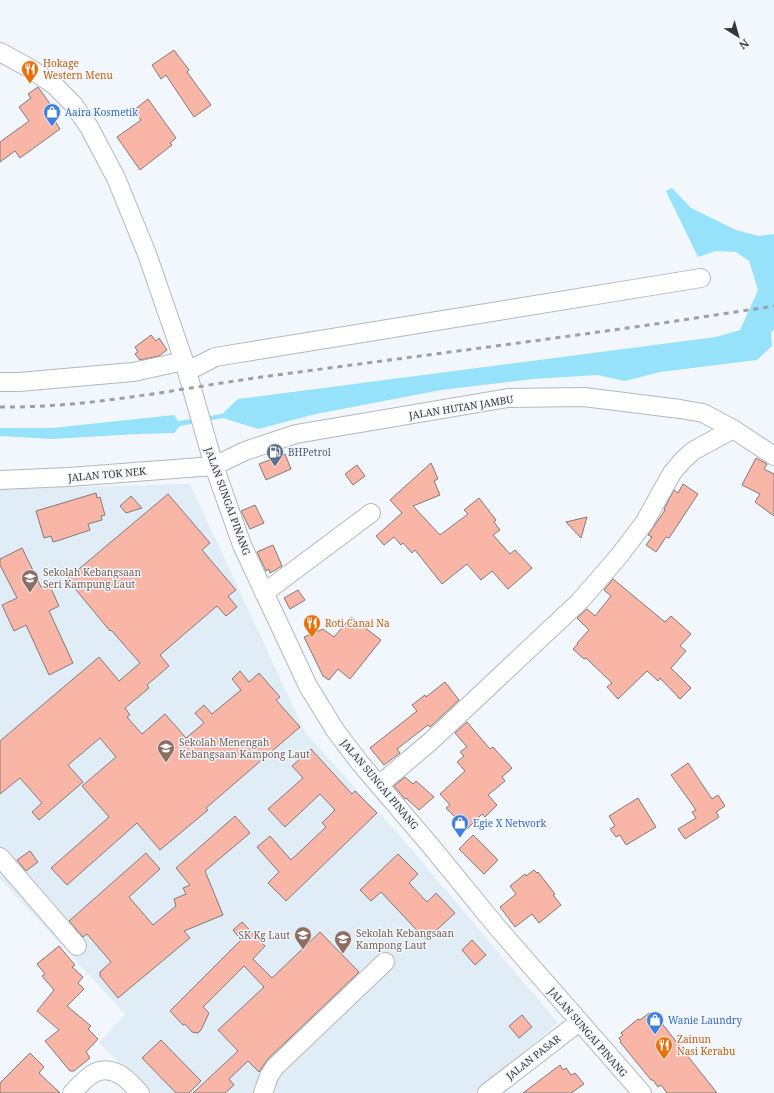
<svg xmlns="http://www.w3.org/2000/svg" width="774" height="1093" font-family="'Noto Serif',serif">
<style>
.built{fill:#e0edf7}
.water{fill:#96e2fb}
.building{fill:#f9b5a5;stroke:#817a78}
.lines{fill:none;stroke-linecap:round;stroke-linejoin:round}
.minor-casing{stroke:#b2b8bc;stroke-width:20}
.minor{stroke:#fff;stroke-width:18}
.rail{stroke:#9ca1a4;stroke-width:3;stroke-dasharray:5 5;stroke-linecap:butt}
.labels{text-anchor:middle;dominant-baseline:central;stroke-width:3;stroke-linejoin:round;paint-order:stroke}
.food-label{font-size:10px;fill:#c56008;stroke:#f1f7fc;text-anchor:start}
.shop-label{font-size:10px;fill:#366cbe;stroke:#f1f7fc;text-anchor:start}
.street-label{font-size:10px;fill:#353839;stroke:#f1f7fc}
.service-label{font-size:10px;fill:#4e5e75;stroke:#f1f7fc;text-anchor:start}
.education-label{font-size:10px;fill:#785e54;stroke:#f1f7fc;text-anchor:start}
</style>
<rect width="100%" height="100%" fill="#f1f7fc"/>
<path class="built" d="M190 484 305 732 355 788 395 830 558 1023 474 1093H151L99 1043 125 1014 0 879V489Z"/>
<path class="water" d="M672 188 691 208 736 230 759 236 774 234V329L771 333 772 346 757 360 660 372 625 381 597 375 533 379 441 390 316 414 258 429 223 418 180 426 174 433 137 434 52 439 0 436V428H52L174 415 178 421 222 414 238 399 716 337 740 330 758 290 749 261 736 252 716 251 698 257 666 191Z"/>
<path class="building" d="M174 50 189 70 187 72 211 105 194 117 166 75 161 79 152 65Z
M38 87 58 115 53 118 60 129 20 158 15 151 0 162V142L29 121 19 107 31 98 28 94Z
M148 99 176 138 170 143 172 145 140 170 117 137 141 120 134 110Z
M151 335 156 341 159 338 167 350 159 356 140 360 135 354 138 352 135 347Z
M285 454 291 469 266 480 259 464Z
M756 458 767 464 764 469 774 474V516L755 502 760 494 742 485Z
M431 463 438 479 434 481 440 495 413 506 440 535 468 514 464 510 479 498 496 520 494 522 500 530 493 535 510 554 515 550 532 568 508 589 492 571 481 580 467 564 442 584 415 550 412 553 403 543 401 545 394 537 384 545 376 536 402 513 390 500Z
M357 465 365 476 353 485 345 474Z
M683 484 698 494 669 538 666 537 656 552 646 545 652 537 648 535 665 510 664 509 674 490 678 493Z
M96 493 97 498 100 497 105 515 101 516 102 520 88 524 90 530 63 539 53 542 51 536 44 538 36 511Z
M168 494 210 543 202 550 236 590 228 596 237 607 226 616 217 606 160 655 169 666 147 685 149 688 125 708 130 715 127 717 142 734 165 714 186 738 204 723 195 713 204 705 212 714 241 690 232 679 240 671 249 682 259 673 280 697 276 700 300 727 206 808 208 810 160 850 137 823 67 885 51 868 109 817 82 786 116 757 100 738 68 765 83 782 39 820 32 812 42 803 20 778 0 794V741L99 657 119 681 140 663 111 630 110 631 67 579Z
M131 496 142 508 126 513 120 506Z
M255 505 264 523 250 529 241 511Z
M587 517 581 538 566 522Z
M273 545 282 566 270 573 269 569 266 571 257 552Z
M22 548 41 587 49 584 59 606 49 611 73 663 49 675 26 625 14 631 2 605 17 598 0 565V559Z
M613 579 665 622 671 616 691 634 680 646 686 651 671 668 691 688 680 699 660 678 658 681 647 671 618 699 607 687 612 683 611 682 586 658 584 659 573 649 578 644 577 643 589 630 577 618 587 609 595 616 611 596 604 590Z
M298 590 305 600 290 609 284 598Z
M351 617 381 640 350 679 338 669 329 680 323 676 304 637 323 629 334 637Z
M445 682 459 700 430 727 428 725 397 749 400 753 384 765 370 748 417 711 412 705 425 695 426 697Z
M467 722 490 749 493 747 512 768 502 777 505 781 488 795 497 805 485 817 482 814 467 829 446 808 450 805 440 794 465 771 457 762 464 756 460 752 467 747 455 733Z
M311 749 352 794 355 791 377 813 286 901 268 883 279 872 257 847 270 836 291 860 326 827 322 823 335 810 320 794 285 827 268 809 303 778 292 766Z
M688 763 712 799 718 795 725 806 716 812 719 817 685 839 678 829 696 818 692 812 696 810 671 775Z
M405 777 413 784 416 781 434 797 419 810 406 798 405 799 394 786Z
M638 798 656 827 626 845 620 835 616 837 610 829 615 826 609 816Z
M235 816 250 833 205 871 223 915 184 931 190 938 118 998 100 976V972L111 962 87 934 83 937 69 921 146 853 160 869 129 897 153 925 176 906 174 899 186 894 183 888 190 885 176 868Z
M473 835 498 860 484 874 459 849Z
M30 851 38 862 26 871 17 860Z
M398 854 418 874 409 883 427 902 436 893 455 913 426 940 381 892 371 901 360 890Z
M534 870 537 873 538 872 555 894 553 895 561 905 539 923 532 914 515 927 500 907 516 894 510 886 525 874 526 876Z
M242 922 265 946 253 959 272 978 320 932 359 972 268 1059 259 1072 248 1061 229 1079 234 1085 225 1093H193L238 1051 218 1030 264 987 244 966 203 1007 209 1013 201 1030 198 1033 192 1032 185 1024 183 1025 170 1011 241 940 233 930Z
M472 940 486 955 475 965 462 950Z
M59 946 75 965 72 967 83 977 78 983 84 989 67 1006 91 1026 88 1029 98 1039 86 1052 90 1058 74 1071H70L45 1041 59 1030 37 1011 54 990 42 976 45 974 37 964Z
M649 1013 653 1018 656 1016 717 1093H667L661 1085 658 1087 653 1080H651L620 1042 621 1041 619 1038 623 1035 621 1033 638 1019 640 1020Z
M522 1015 532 1027 519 1038 509 1026Z
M161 1040 201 1081 189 1093H176L142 1058Z
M30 1053 44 1067 39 1073 60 1093H0V1083Z
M560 1065 563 1070 566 1068 571 1075 575 1073 584 1084 571 1093H523Z"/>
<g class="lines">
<g class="minor-casing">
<path id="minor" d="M0 52 31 69 54 85 73 104 89 127 116 178 147 254 184 361 214 466 242 545 308 686 335 730 360 763 430 845 497 927 642 1093
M188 371 215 357 701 278
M0 382H19L133 372 184 361
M0 480 69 477 214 466 245 451 296 434 508 398 584 397 680 409 703 413 733 429 774 456
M264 593 371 513
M379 785 431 741 580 601 619 556 644 523 672 473 683 460 693 451 733 429
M0 857 77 946
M72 1093C86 1078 98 1063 119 1074 127 1078 134 1087 140 1093
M263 1093 269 1076 275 1067 385 962
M487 1093 579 1022"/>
</g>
<use href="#minor" class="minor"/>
<path class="rail" d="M0 407C96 408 190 386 284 374 448 352 611 332 774 306"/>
</g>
<defs>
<g id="restaurant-pin" transform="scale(0.9)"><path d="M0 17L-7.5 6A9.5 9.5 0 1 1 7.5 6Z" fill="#e8710a" stroke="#f1f7fc"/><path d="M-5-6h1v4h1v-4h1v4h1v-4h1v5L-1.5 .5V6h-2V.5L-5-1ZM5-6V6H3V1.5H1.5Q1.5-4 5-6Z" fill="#fff"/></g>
<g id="shop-pin" transform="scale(0.9)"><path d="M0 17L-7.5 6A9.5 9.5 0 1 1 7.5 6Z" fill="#3f7fe0" stroke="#f1f7fc"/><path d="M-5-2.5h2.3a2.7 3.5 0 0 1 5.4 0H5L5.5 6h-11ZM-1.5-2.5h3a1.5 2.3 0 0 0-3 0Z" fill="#fff"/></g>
<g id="fuel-pin" transform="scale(0.9)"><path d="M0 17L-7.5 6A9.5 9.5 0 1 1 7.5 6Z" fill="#5c6f8a" stroke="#f1f7fc"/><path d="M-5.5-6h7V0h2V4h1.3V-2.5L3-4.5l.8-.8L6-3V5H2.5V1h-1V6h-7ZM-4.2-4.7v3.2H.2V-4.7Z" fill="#fff"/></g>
<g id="school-pin" transform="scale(0.9)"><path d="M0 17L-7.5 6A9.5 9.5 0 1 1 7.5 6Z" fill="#8d6e63" stroke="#f1f7fc"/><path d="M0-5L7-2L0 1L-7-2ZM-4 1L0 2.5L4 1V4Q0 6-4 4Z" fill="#fff"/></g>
</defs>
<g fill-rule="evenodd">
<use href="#restaurant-pin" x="30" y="69"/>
<use href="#shop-pin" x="52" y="112"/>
<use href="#fuel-pin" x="275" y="452"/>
<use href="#school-pin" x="30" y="578"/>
<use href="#restaurant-pin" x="312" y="623"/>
<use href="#school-pin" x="166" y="748"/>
<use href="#shop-pin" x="460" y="823"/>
<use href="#school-pin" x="303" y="935"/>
<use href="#school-pin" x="343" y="939"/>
<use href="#shop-pin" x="655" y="1020"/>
<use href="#restaurant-pin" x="664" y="1045"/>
</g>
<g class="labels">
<g class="food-label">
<text x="43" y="63">Hokage<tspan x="43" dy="12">Western Menu</tspan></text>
<text x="325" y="623">Roti Canai Na</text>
<text x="677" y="1039">Zainun<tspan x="677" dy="12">Nasi Kerabu</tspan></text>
</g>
<g class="shop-label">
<text x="65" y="112">Aaira Kosmetik</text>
<text x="473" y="823">Egie X Network</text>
<text x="668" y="1020">Wanie Laundry</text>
</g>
<g class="street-label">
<text transform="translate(461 407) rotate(-9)">JALAN HUTAN JAMBU</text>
<text transform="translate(107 474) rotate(-5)">JALAN TOK NEK</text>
<text transform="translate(228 501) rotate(70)">JALAN SUNGAI PINANG</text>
<text transform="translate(380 784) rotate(50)">JALAN SUNGAI PINANG</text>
<text transform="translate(588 1032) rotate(49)">JALAN SUNGAI PINANG</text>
<text transform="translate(533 1057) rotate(-38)">JALAN PASAR</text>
</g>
<g class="service-label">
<text x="288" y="452">BHPetrol</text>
</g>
<g class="education-label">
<text x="43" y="572">Sekolah Kebangsaan<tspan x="43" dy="12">Seri Kampung Laut</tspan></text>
<text x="179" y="742">Sekolah Menengah<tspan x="179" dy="12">Kebangsaan Kampong Laut</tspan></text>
<text x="356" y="933">Sekolah Kebangsaan<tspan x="356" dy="12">Kampong Laut</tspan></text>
<text x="290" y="935" text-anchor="end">SK Kg Laut</text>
</g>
</g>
<g transform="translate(738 36) rotate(143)" stroke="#f1f7fc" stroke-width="3" paint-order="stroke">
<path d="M0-3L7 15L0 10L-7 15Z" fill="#353839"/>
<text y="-6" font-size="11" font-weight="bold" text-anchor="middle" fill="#353839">N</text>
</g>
</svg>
